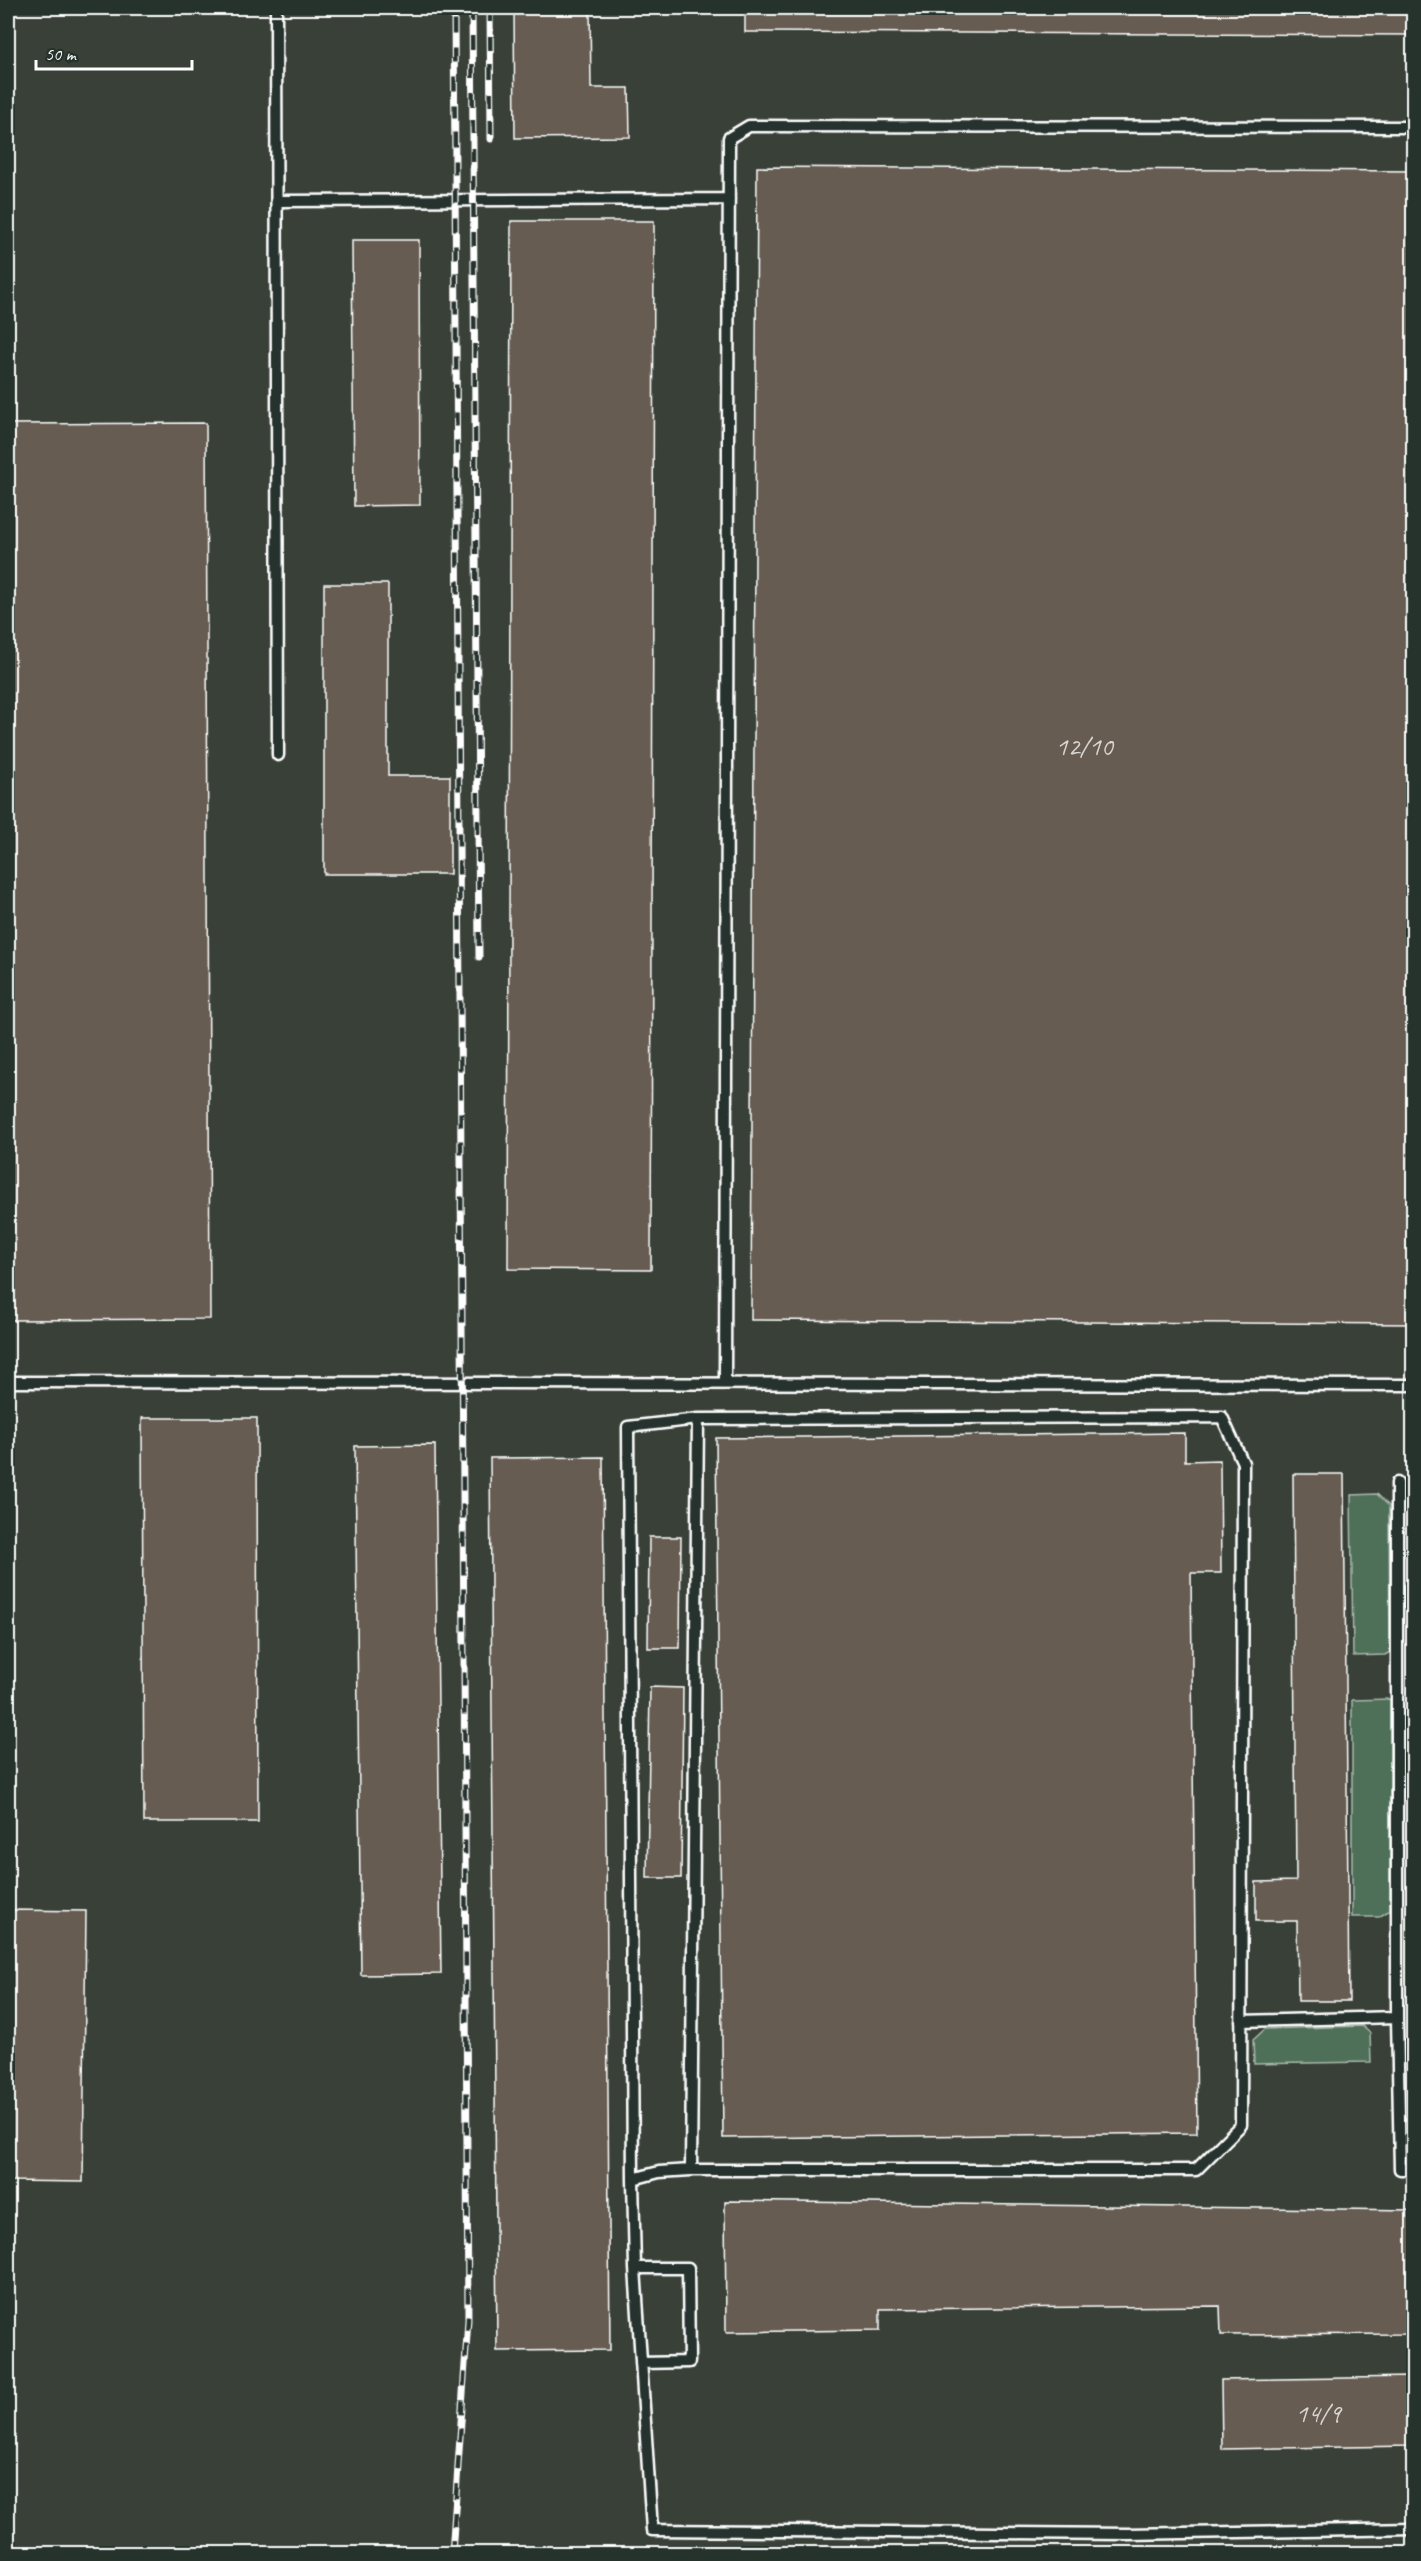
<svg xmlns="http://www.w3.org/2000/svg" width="1421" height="2561" font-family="Caveat,sans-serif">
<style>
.built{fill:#393f38}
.green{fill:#507059;stroke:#a8b8ac;stroke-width:1.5}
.building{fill:#665c51;stroke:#fff;stroke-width:1.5}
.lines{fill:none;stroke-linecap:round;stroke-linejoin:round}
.lane-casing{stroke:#fff;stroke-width:15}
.lane{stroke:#26332d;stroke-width:10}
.rail-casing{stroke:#fff;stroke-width:7}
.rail{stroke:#26332d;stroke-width:4.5;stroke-dasharray:14;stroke-linecap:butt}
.labels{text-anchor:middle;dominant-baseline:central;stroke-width:6;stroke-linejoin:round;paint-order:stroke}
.number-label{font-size:27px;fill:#d9d6d4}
</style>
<rect width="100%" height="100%" fill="#26332d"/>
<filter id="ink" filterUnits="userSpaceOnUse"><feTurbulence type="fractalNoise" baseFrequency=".0167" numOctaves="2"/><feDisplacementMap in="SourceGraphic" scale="12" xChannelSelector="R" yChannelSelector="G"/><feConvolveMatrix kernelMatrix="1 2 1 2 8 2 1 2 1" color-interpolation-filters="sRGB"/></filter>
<g filter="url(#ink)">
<path class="built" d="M8 8H745L746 32 1413 35V2553L8 2554Z"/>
<path class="green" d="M1377 1494 1389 1506 1390 1652 1385 1655 1353 1656 1351 1495Z
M1390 1699V1910L1379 1917H1352V1700Z
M1362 2026 1370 2033 1371 2062 1254 2064 1253 2040 1265 2029Z"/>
<path class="building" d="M514 8H590L591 88H629L630 137 515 138Z
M745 8H1413V35L745 32Z
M757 167 1413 171V1324L751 1320Z
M511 221H654L651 1270 508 1269Z
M352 240H419L420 505 354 506Z
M206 423 210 1319 8 1320V424Z
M324 584H388V776H450V874H324Z
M142 1418H257L258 1822H144Z
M1185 1433V1461L1220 1460 1221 1573H1191L1197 2133 723 2138 716 1438Z
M435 1445 441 1974 361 1975 355 1446Z
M603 1457 610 2350 497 2351 490 1458Z
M1293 1474H1344L1349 2001H1298L1297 1921H1256V1882L1296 1881Z
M649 1537H681L680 1648H648Z
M650 1687 683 1688 681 1878H647Z
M10 1910 86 1911 83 2182 8 2181V1947H10Z
M725 2201 1412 2210 1413 2334 1221 2335 1220 2306 880 2309V2330L726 2332Z
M1413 2377V2446L1222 2449 1221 2380Z"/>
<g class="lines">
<g class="lane-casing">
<path id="lane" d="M276 8 278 755
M277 201 729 199
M8 1382 1414 1385
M725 1383 729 138 749 126 1414 127
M1397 1483V2017L1400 2169H1414
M1241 2021 1397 2017
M691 2170 698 1419
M633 2179 628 1427 698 1419 1222 1417 1243 1463 1241 2125 1196 2170H691L659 2172 633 2179 635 2268 652 2530 1128 2534 1414 2529
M635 2268H688L689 2362 641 2363"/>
</g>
<use href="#lane" class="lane"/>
<g class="rail-casing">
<path id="rail" d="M472 8 479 957
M490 8 491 139
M452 2554 468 2320 454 8"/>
</g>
<use href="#rail" class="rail"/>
</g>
</g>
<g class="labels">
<g class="number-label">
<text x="1084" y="746">12/10</text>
<text x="1318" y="2413">14/9</text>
</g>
</g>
<rect width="1421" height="2561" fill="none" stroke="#26332d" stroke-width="30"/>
<rect x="15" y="15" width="1391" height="2531" fill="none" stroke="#fff" stroke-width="2" filter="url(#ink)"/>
<path d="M36 60v9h156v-9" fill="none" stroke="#ffffff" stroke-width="3"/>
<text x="45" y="60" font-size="18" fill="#ffffff" stroke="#26332d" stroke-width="4.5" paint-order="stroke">50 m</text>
</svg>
